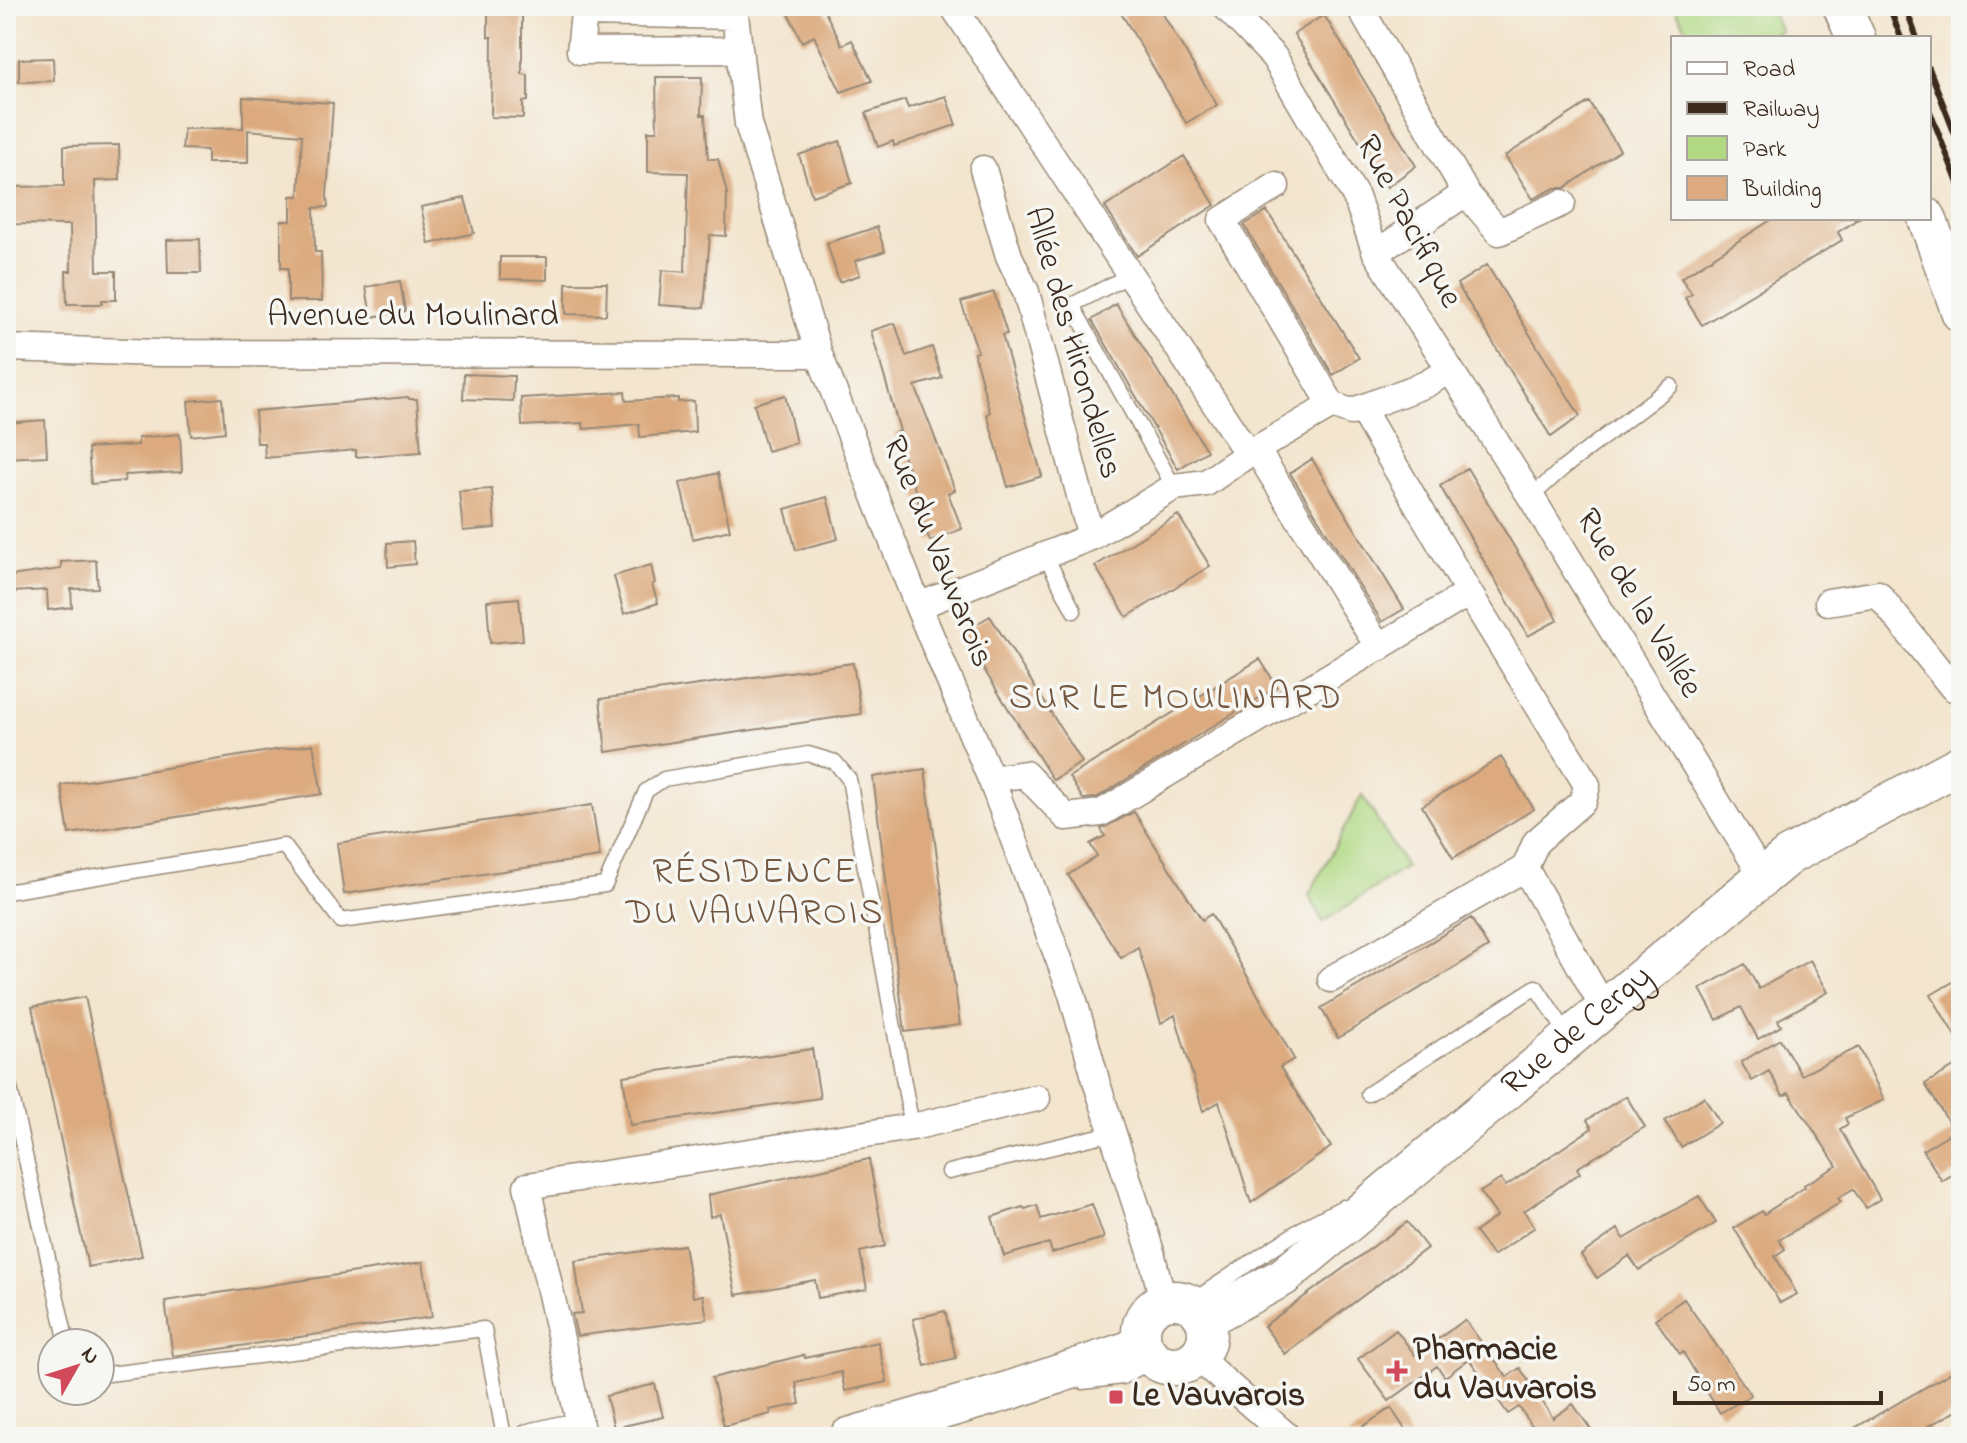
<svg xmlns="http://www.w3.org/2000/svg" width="1967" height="1443" font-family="'Indie Flower',sans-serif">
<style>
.green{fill:#b1d984;stroke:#768251;stroke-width:2}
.building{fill:#dcaa7e}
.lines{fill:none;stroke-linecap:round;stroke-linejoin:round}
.lane-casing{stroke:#978876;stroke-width:17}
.street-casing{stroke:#978876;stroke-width:29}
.secondary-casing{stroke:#978876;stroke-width:41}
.lane{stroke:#fff;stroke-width:14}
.street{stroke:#fff;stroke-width:26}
.secondary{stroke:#fff;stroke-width:38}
.rail{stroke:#3b2a1e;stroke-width:6}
.poi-dot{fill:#d1495b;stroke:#f6f6f2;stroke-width:3}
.labels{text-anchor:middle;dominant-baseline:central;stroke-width:7;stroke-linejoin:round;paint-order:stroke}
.street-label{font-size:34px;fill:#3b2a1e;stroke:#f6f6f2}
.poi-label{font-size:34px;font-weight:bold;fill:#3b2a1e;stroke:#f6f6f2;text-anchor:start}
.neighbourhood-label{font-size:36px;letter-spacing:2px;fill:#735740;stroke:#f6f6f2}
</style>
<rect width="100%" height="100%" fill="#f6f6f2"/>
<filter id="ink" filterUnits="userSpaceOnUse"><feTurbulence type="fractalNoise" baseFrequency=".0125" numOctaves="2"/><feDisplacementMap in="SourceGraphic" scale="16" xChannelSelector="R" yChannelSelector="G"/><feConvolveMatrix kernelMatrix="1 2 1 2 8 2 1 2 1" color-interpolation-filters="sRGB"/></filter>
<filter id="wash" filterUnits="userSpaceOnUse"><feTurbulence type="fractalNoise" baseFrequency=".006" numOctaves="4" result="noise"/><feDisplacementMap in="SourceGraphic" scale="32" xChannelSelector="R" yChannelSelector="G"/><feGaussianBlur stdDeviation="1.8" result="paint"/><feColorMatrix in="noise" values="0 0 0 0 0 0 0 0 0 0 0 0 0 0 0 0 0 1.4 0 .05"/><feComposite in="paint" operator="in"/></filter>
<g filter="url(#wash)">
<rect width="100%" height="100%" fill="#f3e5ce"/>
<path class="green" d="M1674 6H1769L1781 31 1766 38H1691Z
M1362 795 1406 867 1323 922 1309 895Z"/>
<g id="blocks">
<path class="building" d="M488 6H522V74L528 75V101L523 102V118L491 117 492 37H488Z
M785 6H822L842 45 852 40 872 81 841 92 814 36 802 42Z
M1117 6H1158L1217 105 1186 123Z
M1324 15 1416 166 1387 187 1294 34Z
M53 58 54 81 19 82V59Z
M656 77H702L701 115H705L708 159H718L727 193 726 236 710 235 704 308 659 305 662 270 685 272 688 173 648 172V131H657Z
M946 96 956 125 894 146 893 141 878 147 866 113 905 100 908 108Z
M243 97 333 103 327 196 328 207 314 208 315 252H321L322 301H288V268H281V221H291V196H299L302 135 248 130V163H207V150L182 149 184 129 243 128Z
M1589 102 1620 150 1565 188H1555L1533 199 1505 156Z
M840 141 852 183 812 196 799 155Z
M119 145 120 180 95 181 97 271H116V300H102V304H67L66 271H71L70 225 13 224V187L64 186V146Z
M1184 156 1215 205 1137 256 1105 207Z
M465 198 474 233 429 244 421 207Z
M1267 211 1359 358 1333 375 1244 225Z
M1774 218H1859L1838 232 1842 240 1702 325 1685 298 1692 294 1681 278Z
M877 227 885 251 855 261 860 275 839 282 827 243Z
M200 239 201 273H168L167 240Z
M500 257H547V280L500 279Z
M1487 265 1580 416 1551 437 1457 284Z
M400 281 405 311 371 317 366 287Z
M566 283H607L606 315 566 314Z
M994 292 1007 334 1002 335 1042 476 1008 487 987 414 990 413 974 353 978 352 961 302Z
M1116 304 1207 451 1178 469 1092 320Z
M895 323 906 356 932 347 942 378 915 386 955 490 948 493 962 529 930 541 919 512 922 511 909 471 894 433 900 431 871 331Z
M464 374 514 376 513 401 463 399Z
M625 392 626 401 678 398V402L694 401 695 432 640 437 639 424 584 429 583 423 522 426 521 398Z
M785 395 796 443 767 451 754 404Z
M408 397 409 399H417L421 452 356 457V450L265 458 264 443H257L255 411Z
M222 398 225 432 191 436 188 401Z
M45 420 47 456 6 458V423Z
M180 434 182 472 125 475 124 481 91 484 88 448 138 445V438Z
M1312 459 1404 609 1382 622 1290 473Z
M1467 468 1558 620 1528 636 1440 486Z
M718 473 730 530 693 539 680 483Z
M492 489 495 528 463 531 459 491Z
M827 497 838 539 796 550 785 509Z
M1178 515 1210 566 1127 617 1095 566Z
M413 541 415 564 388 567 387 543Z
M96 560 98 588 71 589 72 607 48 610 47 590 12 592 10 576 61 569V562Z
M651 565 655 583 652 585 658 603 624 614 614 576Z
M519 598 523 640 490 643 487 601Z
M990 616 1082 762 1053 780 961 633Z
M1260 659 1277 687 1096 798 1083 799 1069 777Z
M853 663 861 714 606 752 600 699Z
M313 744 322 794 69 834 61 785Z
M1501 757 1534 809 1453 858 1422 806Z
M925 769 960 1025 905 1032 873 777Z
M592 805 600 857 344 894 337 843Z
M1134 812 1202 920 1211 914 1245 972 1294 1059 1280 1067 1331 1147 1251 1203 1219 1102 1203 1111 1175 1015 1161 1023 1138 947 1121 958 1068 875 1097 856 1090 844 1105 836 1101 829Z
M1471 918 1488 947 1338 1038 1321 1008Z
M1810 960 1828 992 1778 1020 1781 1026 1758 1039 1741 1007 1717 1020 1700 989 1745 964 1759 989Z
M1961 977V1046L1931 995Z
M85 997 142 1256 88 1267 32 1007Z
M1780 1039 1801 1075 1859 1047 1884 1100 1845 1118 1848 1124 1840 1129 1880 1199 1866 1208 1853 1189 1838 1198 1841 1202 1779 1240 1785 1249 1775 1256 1797 1294 1780 1303 1734 1228 1762 1211 1764 1214 1805 1187 1804 1185 1837 1166 1789 1093 1783 1096 1769 1071 1752 1081 1741 1062Z
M812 1049 820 1098 630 1125 623 1076Z
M1961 1063V1169L1942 1181 1923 1150 1954 1131 1925 1084Z
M1626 1096 1645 1127 1577 1168 1580 1173 1524 1211 1535 1227 1493 1256 1475 1232 1497 1216 1480 1192 1501 1179 1506 1186 1592 1128 1587 1120Z
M1704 1097 1720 1123 1681 1147 1665 1121Z
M869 1159 885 1246 860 1252 867 1289 818 1298 815 1280 736 1295 720 1214 710 1217 708 1195Z
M1699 1196 1716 1223 1639 1270 1629 1256 1597 1278 1581 1255 1618 1229 1624 1239Z
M1092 1204 1104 1238 1052 1253 1049 1243 1004 1256 992 1217 1023 1207 1025 1209 1037 1205 1041 1219Z
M1407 1222 1427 1248 1285 1354 1264 1326Z
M684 1245 693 1297 703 1295 707 1319 577 1336 572 1314 582 1313 575 1261Z
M423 1262 432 1317 173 1356 165 1301Z
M1684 1299 1751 1395 1720 1413 1683 1352 1680 1354 1655 1319Z
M945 1311 956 1358 925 1366 913 1319Z
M1465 1320 1507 1377 1520 1368 1553 1418 1573 1404 1596 1437H1526L1535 1430 1519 1407 1508 1414 1469 1359 1445 1377 1437 1366 1389 1401 1358 1359 1396 1330 1415 1355Z
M878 1342 887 1382 845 1391 841 1372 796 1383 800 1404 770 1410 771 1414 724 1426 712 1378 804 1355 805 1358Z
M1952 1372 1961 1390V1409L1928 1426 1930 1431 1919 1437H1839Z
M655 1384 663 1417 614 1428 606 1396Z
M1391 1408 1410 1437H1347Z"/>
</g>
</g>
<g filter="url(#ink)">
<use href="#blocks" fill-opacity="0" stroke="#978876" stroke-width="2"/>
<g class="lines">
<g class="lane-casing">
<path id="lane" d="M1130 275 1072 305 1174 487
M1531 497 1562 469 1671 386
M1045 555 1074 611
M6 892 284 846 341 921 605 885 646 791 664 779 808 754 835 762 849 779 912 1127
M6 1070 67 1343
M1368 1094 1536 987 1570 1038
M949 1172 1112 1133
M1189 1303 1306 1226 1343 1207
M100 1375 484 1329 504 1437
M1083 1382 1122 1377 1153 1360"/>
</g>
<g class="street-casing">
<path id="street" d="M734 6 748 124 819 354 918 606 991 779 1072 994 1097 1084 1151 1252 1163 1301
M953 6 1248 454
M1225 6 1274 57 1356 197 1376 253 1531 497 1763 877
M1359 6 1466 193 1376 253
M735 16 584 13 580 51 738 50
M983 169 1009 256 1026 292 1091 537
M1276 186 1222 220 1332 405
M1466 193 1499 232 1562 203
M6 348 158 353 819 354
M1361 408 1469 593
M1256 449 1379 648
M1828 602 1878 594 1953 688 1961 690
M918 606 1091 537 1174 487 1206 483 1248 454 1332 405 1351 412 1426 384 1450 370
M991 779 1025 774 1066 817 1101 813 1469 593 1587 785 1583 801 1536 842 1525 868 1597 996 1607 1007
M1331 979 1525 868
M1197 1357 1288 1437
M529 1437 580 1425 527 1186 912 1127 1037 1098"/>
</g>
<g class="secondary-casing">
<g id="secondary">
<path d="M1842 6 1856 38"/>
<path d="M1927 218 1961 313"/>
<circle cx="1174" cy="1333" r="33"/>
<path id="s1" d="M1205 1319 1283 1277 1788 856 1961 764"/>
<path d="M849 1437 1011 1390 1142 1346"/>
</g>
</g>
<use href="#lane" class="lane"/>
<use href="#street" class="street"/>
<use href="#secondary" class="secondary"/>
<path class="rail" d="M1889 6 1901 38
M1905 6 1917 38
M1929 68 1961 150
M1929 109 1961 191"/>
</g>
</g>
<g class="poi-dot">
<path d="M1393 1359h8v8h8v8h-8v8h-8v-8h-8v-8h8z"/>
<rect x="1108" y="1389" width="16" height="16" rx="4"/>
</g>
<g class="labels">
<g class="street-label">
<text transform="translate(1408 222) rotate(62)">Rue Pacifique</text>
<text x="413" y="317">Avenue du Moulinard</text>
<text transform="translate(1072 343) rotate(74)">Allée des Hirondelles</text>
<text transform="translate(937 552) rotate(68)">Rue du Vauvarois</text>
<text transform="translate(1638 604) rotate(59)">Rue de la Vallée</text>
<text stroke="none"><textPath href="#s1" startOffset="472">Rue de Cergy</textPath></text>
</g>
<g class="poi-label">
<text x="1413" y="1351">Pharmacie<tspan x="1413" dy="39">du Vauvarois</tspan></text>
<text x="1132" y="1397">Le Vauvarois</text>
</g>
<g class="neighbourhood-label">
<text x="1176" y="699">SUR LE MOULINARD</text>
<text x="755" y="873">RÉSIDENCE<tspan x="755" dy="41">DU VAUVAROIS</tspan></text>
</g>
</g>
<rect width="1967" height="1443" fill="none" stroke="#f6f6f2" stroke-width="32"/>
<rect x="1671" y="36" width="260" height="184" fill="#f6f6f2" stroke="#aba49d" stroke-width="2"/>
<rect x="1687" y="62" width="40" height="12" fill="#ffffff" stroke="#aba49d" stroke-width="2"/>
<text x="1743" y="76" font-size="24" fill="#3b2a1e">Road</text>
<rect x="1687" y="102" width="40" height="12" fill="#3b2a1e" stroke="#aba49d" stroke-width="2"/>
<text x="1743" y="116" font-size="24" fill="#3b2a1e">Railway</text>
<rect x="1687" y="136" width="40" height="24" fill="#b1d984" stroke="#aba49d" stroke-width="2"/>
<text x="1743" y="156" font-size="24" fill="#3b2a1e">Park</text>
<rect x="1687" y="176" width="40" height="24" fill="#dcaa7e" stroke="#aba49d" stroke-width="2"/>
<text x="1743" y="196" font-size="24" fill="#3b2a1e">Building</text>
<g transform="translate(76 1367) rotate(51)"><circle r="38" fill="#f6f6f2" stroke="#aba49d" stroke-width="2"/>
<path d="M0-6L14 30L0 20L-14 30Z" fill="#d1495b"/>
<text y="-12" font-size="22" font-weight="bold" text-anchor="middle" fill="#3b2a1e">N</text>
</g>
<path d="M1675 1391v12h206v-12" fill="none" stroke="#3b2a1e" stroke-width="4"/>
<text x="1687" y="1391" font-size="24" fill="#3b2a1e" stroke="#f6f6f2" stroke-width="6" paint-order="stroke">50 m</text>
</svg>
